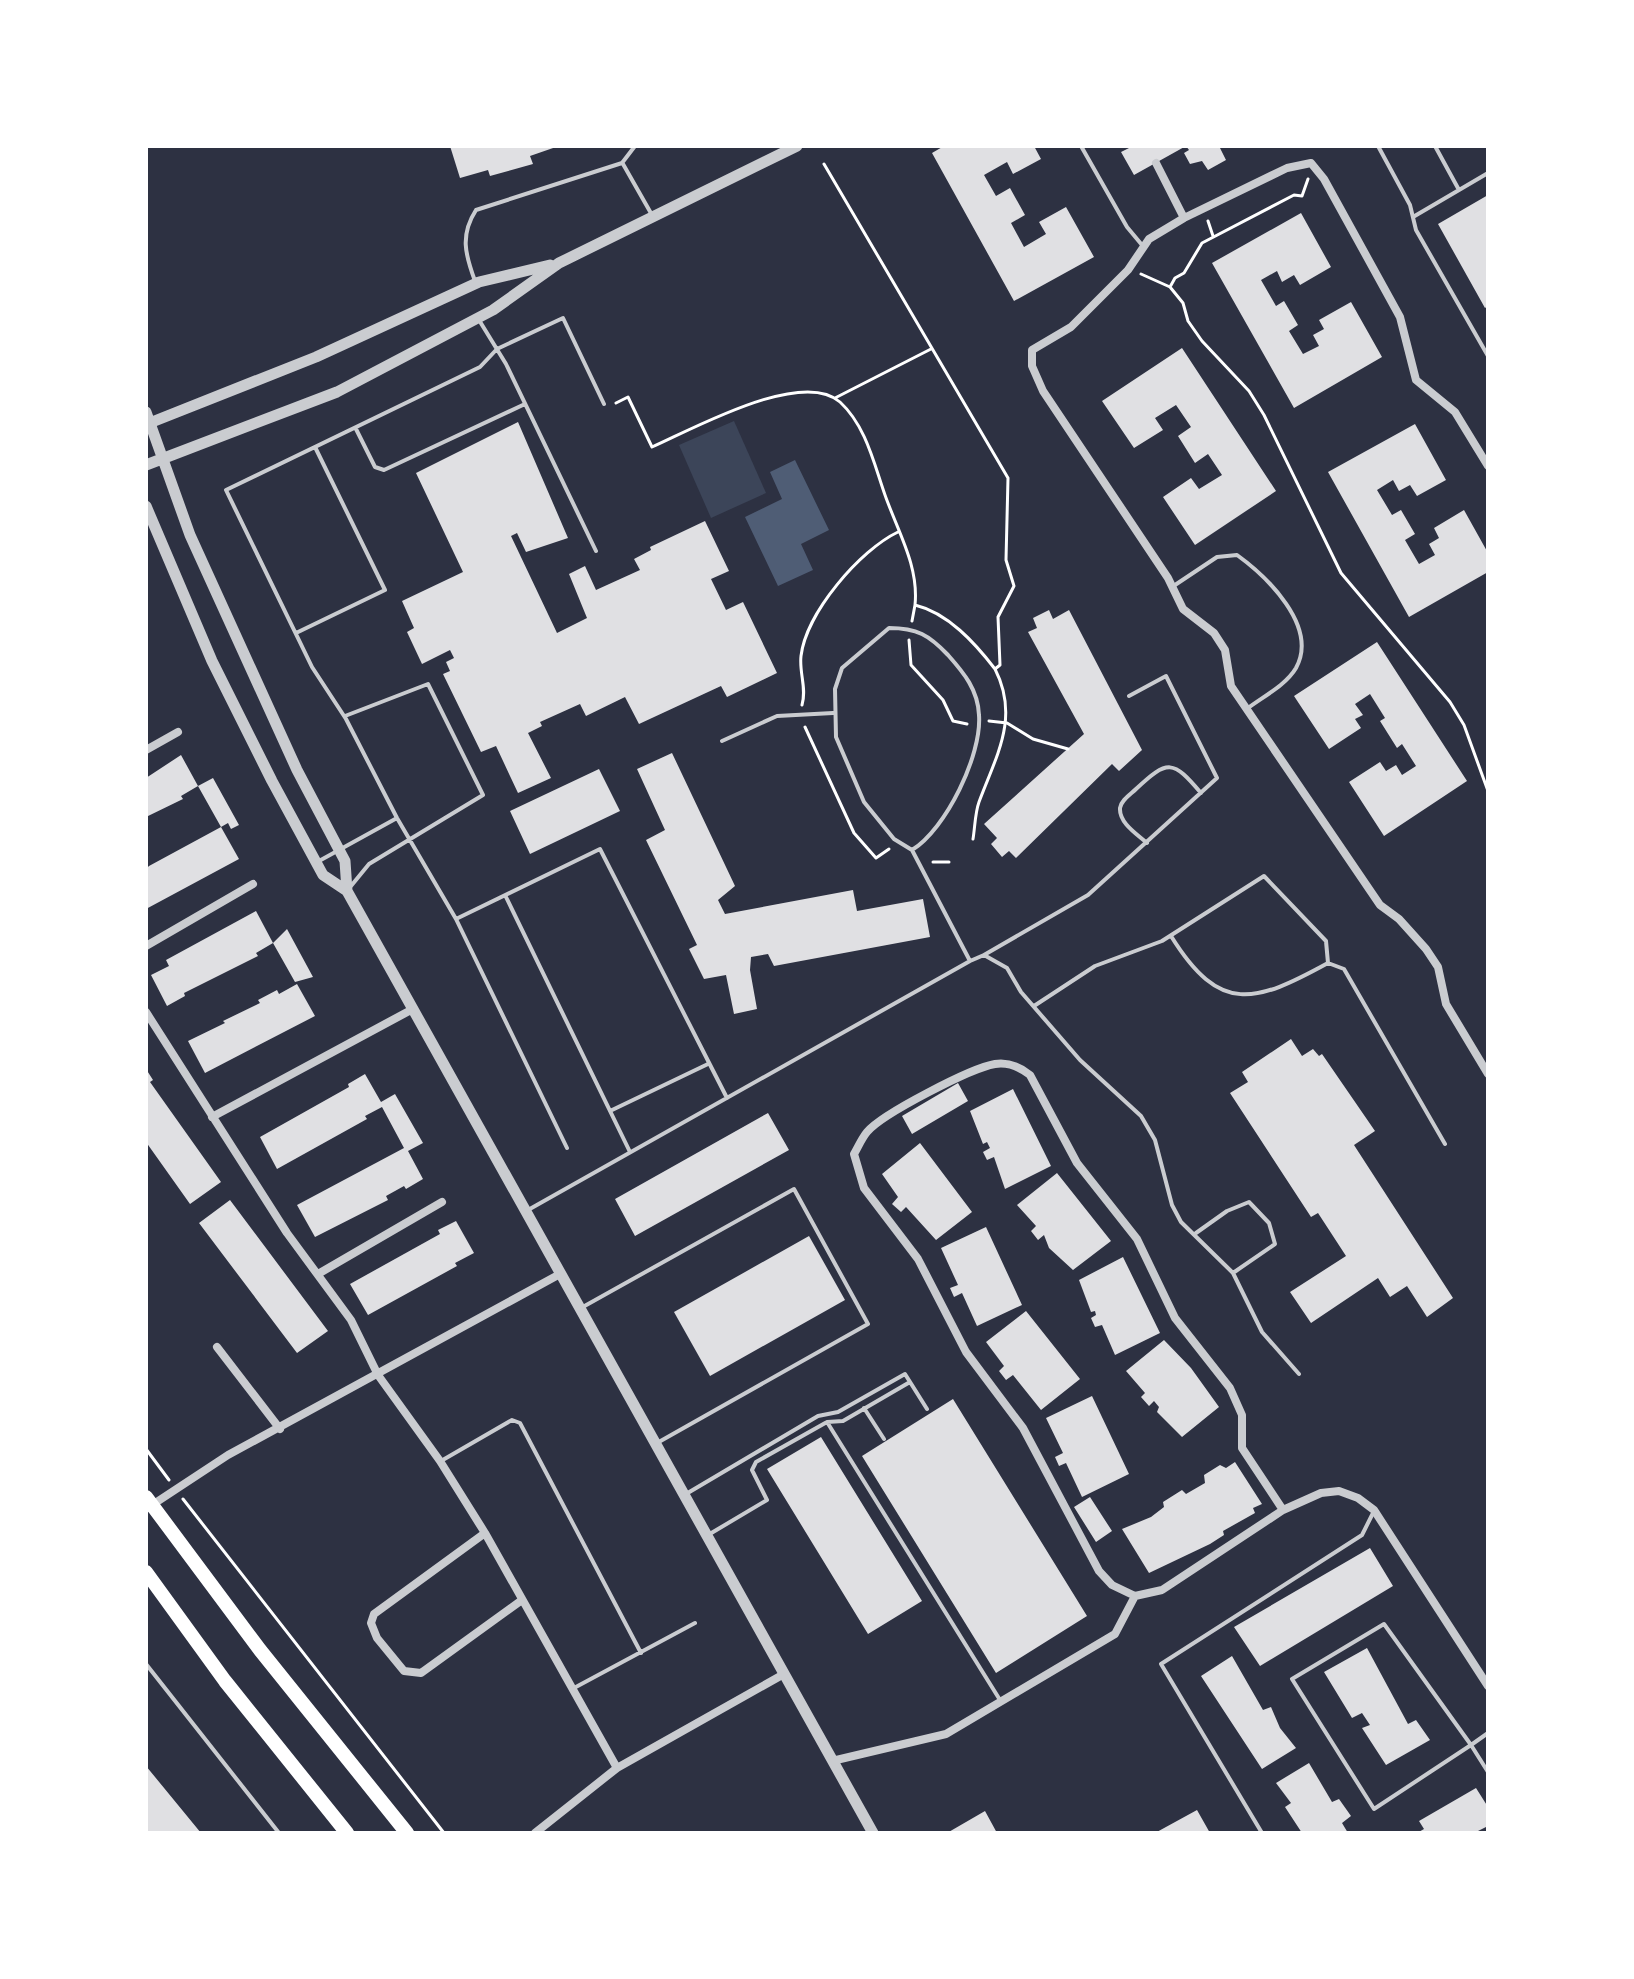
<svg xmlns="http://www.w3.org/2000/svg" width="1634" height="1979" font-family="Arial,sans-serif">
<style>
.green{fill:#3c4559}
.water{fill:#4f5d75}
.building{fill:#e0e0e3}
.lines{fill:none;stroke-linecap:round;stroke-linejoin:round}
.path{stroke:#fff;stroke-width:3}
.service{stroke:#caccd0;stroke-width:4}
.minor{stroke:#caccd0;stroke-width:8}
.tertiary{stroke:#caccd0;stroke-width:11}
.primary{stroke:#fff;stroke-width:14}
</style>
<rect width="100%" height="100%" fill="#2d3142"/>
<path class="green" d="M734 421 766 493 711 518 679 445Z"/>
<path class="water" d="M795 460 829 530 801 544 813 570 778 586 745 517 782 499 770 472Z"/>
<path class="building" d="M450 146H556V147L530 156 533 164 490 176 488 170 460 178Z
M944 146H1034L1041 159 1013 174 1007 162 984 175 996 196 1010 188 1025 215 1011 223 1024 247 1046 234 1039 222 1066 207 1094 257 1014 301 932 153Z
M1133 146H1186L1134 175 1121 152Z
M1186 146H1223L1220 148 1226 160 1208 170 1202 161 1190 164 1184 153 1189 150Z
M1488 195V306L1485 308 1438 224Z
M1301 213 1331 267 1300 285 1294 275 1282 282 1277 271 1261 280 1276 306 1284 301 1298 325 1289 331 1303 354 1319 346 1313 335 1324 329 1319 320 1351 302 1382 357 1294 408 1212 263Z
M1182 348 1276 491 1195 545 1163 497 1191 478 1199 489 1222 475 1208 454 1195 463 1178 436 1191 427 1176 405 1155 418 1163 430 1134 448 1102 401Z
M518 422 568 538 526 552 517 533 511 536 557 633 587 618 569 574 585 566 596 590 640 570 634 559 651 550 650 547 705 521 729 571 711 579 726 610 743 602 777 673 727 697 721 686 639 724 625 697 586 716 580 704 540 722 542 726 528 733 551 778 518 793 496 746 481 752 443 674 450 671 446 662 454 658 450 650 422 664 407 632 414 628 402 601 463 572 416 473Z
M1415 424 1446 480 1417 496 1410 485 1399 491 1393 480 1377 490 1392 515 1401 510 1415 534 1405 540 1419 564 1435 555 1429 544 1439 538 1434 528 1464 510 1488 553V572L1409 617 1328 472Z
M1049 610 1053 619 1069 610 1142 750 1119 771 1112 764 1016 858 1009 851 1002 857 991 844 997 838 984 824 1084 734 1028 632 1037 628 1033 618Z
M1377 642 1467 781 1384 836 1349 782 1380 762 1386 771 1396 765 1402 775 1416 766 1402 744 1397 748 1380 721 1385 718 1370 694 1355 704 1363 715 1355 719 1361 728 1329 749 1294 696Z
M672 753 735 886 718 900 725 914 853 890 857 911 923 899 930 937 774 966 768 954 751 957 750 970 757 1009 734 1014 726 975 704 979 689 949 697 945 646 840 665 830 637 769Z
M181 755 198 786 181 796 183 799 146 817V778Z
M599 769 620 811 530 854 510 811Z
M213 778 239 825 231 829 228 823 221 827 239 859 146 909V869L149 866 221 827 198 786Z
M256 911 273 943 287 929 313 977 295 982 273 943 256 953 258 956 184 993 185 996 167 1006 151 975 169 966 166 960Z
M297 984 315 1016 205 1073 188 1041 225 1023 223 1021 260 1003 258 1000 277 990 279 994Z
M1291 1039 1302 1056 1313 1049 1319 1056 1322 1054 1375 1131 1354 1145 1453 1298 1427 1317 1407 1286 1390 1297 1378 1278 1311 1323 1290 1292 1346 1256 1318 1213 1311 1217 1230 1093 1248 1082 1242 1072Z
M146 1069 153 1080 150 1082 221 1182 190 1204 146 1142Z
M365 1074 381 1102 395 1094 423 1143 408 1151 423 1179 406 1189 404 1186 386 1196 388 1200 315 1237 297 1205 404 1148 382 1107 365 1116 367 1119 277 1169 260 1137 349 1087 348 1084Z
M958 1083 968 1101 912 1134 902 1116Z
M1013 1089 1051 1166 1005 1189 994 1157 987 1160 983 1152 990 1148 987 1142 983 1144 970 1111Z
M768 1113 789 1150 635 1236 615 1199Z
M920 1143 972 1212 936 1240 906 1207 901 1212 892 1204 898 1197 882 1174Z
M1057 1173 1111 1241 1073 1270 1049 1248 1044 1235 1038 1240 1031 1231 1036 1226 1017 1205Z
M230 1200 328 1331 297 1353 199 1223Z
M456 1221 474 1253 455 1263 457 1266 368 1315 350 1284 440 1234 438 1230Z
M986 1227 1022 1305 977 1326 962 1293 954 1297 950 1288 958 1285 941 1248Z
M809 1236 845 1300 710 1376 674 1312Z
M1123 1257 1160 1333 1115 1355 1102 1325 1095 1327 1091 1318 1096 1315 1095 1311 1091 1312 1079 1280Z
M1026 1311 1080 1379 1041 1410 1013 1375 1006 1380 999 1371 1004 1366 986 1342Z
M1164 1340 1191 1368 1219 1407 1182 1437 1157 1412 1159 1407 1154 1401 1149 1406 1141 1397 1145 1393 1126 1371Z
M1092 1396 1129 1474 1082 1497 1066 1463 1059 1466 1055 1457 1063 1453 1046 1418Z
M953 1399 1087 1616 996 1673 862 1456Z
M821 1437 922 1601 868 1634 767 1469Z
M1235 1462 1262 1504 1253 1508 1255 1513 1223 1531 1224 1535 1210 1544 1149 1573 1122 1529 1151 1517 1164 1507 1163 1502 1182 1490 1186 1494 1205 1483 1204 1475 1220 1465 1226 1468Z
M1090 1497 1112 1531 1096 1542 1074 1507Z
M1370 1548 1393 1586 1260 1666 1234 1627Z
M1367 1648 1408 1724 1416 1720 1430 1740 1386 1765 1362 1728 1370 1725 1362 1713 1352 1718 1324 1672Z
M1232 1656 1263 1710 1271 1707 1280 1728 1296 1748 1262 1769 1201 1676Z
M1309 1763 1332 1802 1339 1799 1351 1816 1342 1823 1348 1833H1302L1285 1807 1291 1803 1276 1783Z
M146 1766 201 1833H146Z
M1476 1788 1488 1807V1826L1474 1833H1417L1424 1829 1419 1821Z
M1197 1810 1210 1833H1155Z
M985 1811 997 1833H947Z"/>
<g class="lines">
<path class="path" d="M1308 179 1302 196 1294 195 1202 243 1184 273 1175 278 1170 287 1183 303 1188 321 1202 341 1249 391 1264 415 1341 573 1450 702 1464 725 1488 791
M1208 221 1213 236
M1141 274 1170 287
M835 398 931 349
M616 403 628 397 652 447C693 429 802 368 840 402 866 426 874 464 885 495 898 532 919 566 915 605 948 613 975 643 995 669L1000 665 998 617 1014 586 1006 560 1008 478 824 164
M912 621 915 605
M909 640 911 665 943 700 953 721 967 724
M802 705C807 688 799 673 801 656 806 613 860 550 898 532
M989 721 1007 723 1033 739 1068 749
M805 727 854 833 876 858 889 849
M973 839C975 827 975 813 979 802 996 756 1020 718 995 669
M933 862H949
M146 1449 169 1480
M183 1499 444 1833"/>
<path class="service" d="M1081 146 1127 227 1142 245
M1378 146 1410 205 1416 230 1488 356
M1435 146 1459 190
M623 164 652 215
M1413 217 1488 173
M475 281C465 254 460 235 476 210L622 163 635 146
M479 320 506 364 596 551
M356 429 375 467 384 470 525 404
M1172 587 1217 557 1237 555C1266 576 1319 626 1296 668 1286 685 1264 696 1248 708
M296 633 385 590 315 447
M345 716 428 684 483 795 369 864 351 886
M722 741 777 716 833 713
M1147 843C1137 834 1119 823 1120 808 1121 800 1131 794 1136 789 1168 759 1173 760 1201 793
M319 861 397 818
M506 897 630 1152
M456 919 600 849 727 1098
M984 955 1088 895 1217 778 1166 676 1129 696
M970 961 984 955 1007 968 1021 992 1080 1060 1141 1116 1155 1140 1172 1205 1181 1222 1233 1273 1262 1332 1299 1374
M1328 963 1344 969 1445 1144
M1034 1006 1095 966 1162 941 1264 876 1326 941 1328 963C1255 1003 1220 1015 1171 936
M610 1111 708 1064
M567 1148 456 919 397 818 346 719 312 667 226 490 480 367 497 349 563 318 604 404
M528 1210 970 961 912 850 894 839 864 802 836 737 835 689 842 668 889 628C917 628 929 635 948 655 964 673 978 690 979 715 982 755 946 829 912 850
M1196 1233 1227 1211 1249 1202 1269 1223 1275 1244 1233 1273
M581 1308 794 1189 868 1324 657 1443
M864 1408 884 1439
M827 1422 843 1421 910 1382
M441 1461 512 1420 520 1423 641 1653
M686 1494 818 1416 838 1412 905 1374 927 1409
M708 1535 767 1500 752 1470 756 1462 827 1422 1000 1700
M1384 1624 1471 1745 1374 1809 1292 1679Z
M146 1664 279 1833
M574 1688 695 1623
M1488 1733 1471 1745 1488 1772
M1262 1833 1161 1664 1362 1535 1373 1513"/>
<path class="minor" d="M1156 163 1184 218
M1488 466 1455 412 1416 380 1400 317 1324 179 1311 163 1287 168 1184 218 1149 239 1128 270 1071 327 1032 350V366L1043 391 1168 578 1183 609 1214 633 1225 650 1231 686 1380 905 1399 919 1426 949 1438 967 1446 1004 1488 1074
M146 750 178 732
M146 946 253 884
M146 1012 287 1233 351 1320 378 1375 440 1461 485 1533 617 1768
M212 1117 411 1010
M318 1274 442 1202
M217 1347 280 1429
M146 1509 228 1455 560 1274
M485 1533 374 1614 371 1623 377 1638 404 1671 421 1673 522 1600
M1135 1596 1112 1585 1099 1571 1023 1428 966 1352 918 1259 864 1188 854 1154C858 1147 862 1138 867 1132 882 1114 971 1068 995 1064 1008 1062 1020 1067 1030 1075L1077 1163 1137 1239 1175 1318 1230 1388 1242 1415V1448L1283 1510
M832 1761 946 1734 1115 1634 1135 1596 1162 1590 1283 1510 1321 1493 1339 1491 1358 1498 1374 1510 1488 1686
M535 1833 617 1768 784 1674"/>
<path class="tertiary" d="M146 412 190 535 297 770 345 861 347 891 873 1833
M147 424 316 357 479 282 550 265
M146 465 337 392 493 310 559 263 797 146
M146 506 212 661 272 781 323 875 347 891"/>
<path class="primary" d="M146 1497 260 1650 407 1833
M146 1572 225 1681 347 1833"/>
</g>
<rect width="1634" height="1979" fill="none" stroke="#ffffff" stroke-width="296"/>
</svg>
